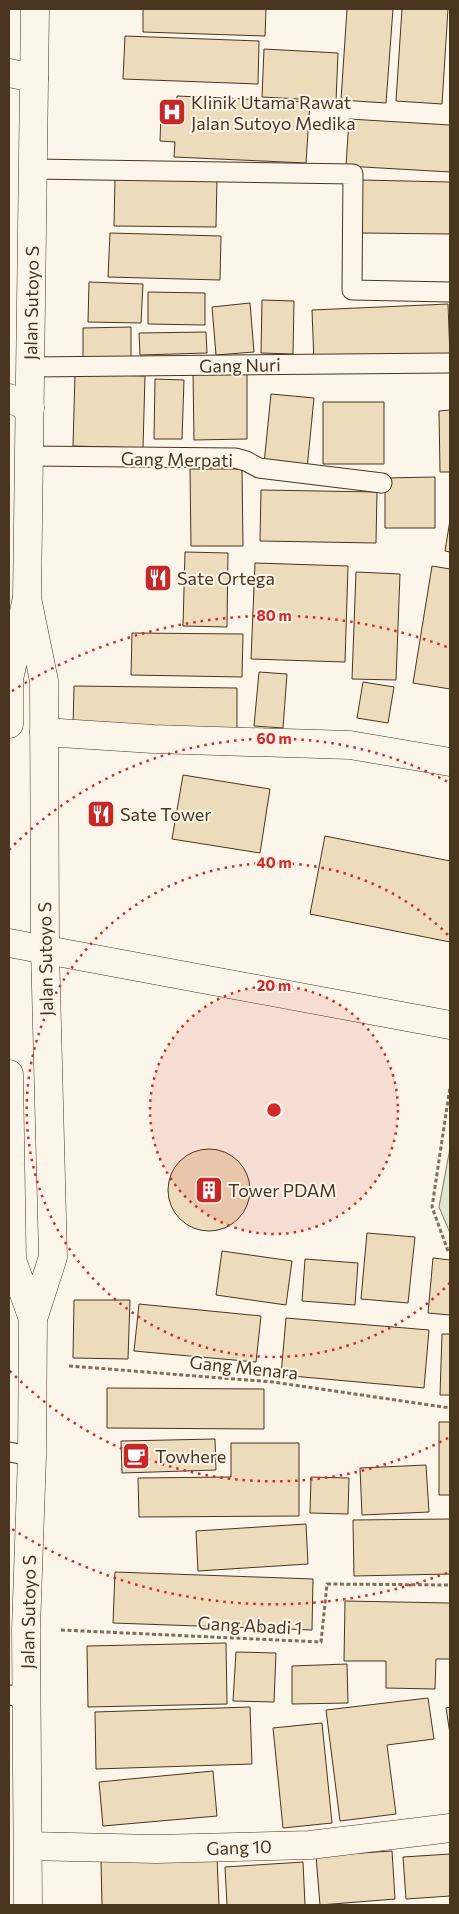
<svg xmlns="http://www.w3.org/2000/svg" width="459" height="1914" font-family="Commissioner,sans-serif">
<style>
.green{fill:#dce7d0;stroke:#887966}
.building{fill:#ecdcbc;stroke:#4a3520}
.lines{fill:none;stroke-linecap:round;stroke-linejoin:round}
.service-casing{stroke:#4a3520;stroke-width:21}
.minor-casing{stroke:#4a3520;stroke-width:29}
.secondary-casing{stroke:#4a3520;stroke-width:29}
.trunk-casing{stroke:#4a3520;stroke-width:29}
.path{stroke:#7f6f5c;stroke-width:3;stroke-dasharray:4 2.5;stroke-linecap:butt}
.service{stroke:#fbf6e9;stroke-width:19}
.minor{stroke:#fbf6e9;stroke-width:28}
.secondary{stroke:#fbf6e9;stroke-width:28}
.trunk{stroke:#fbf6e9;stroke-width:28}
.ring{fill:none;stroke:#d62828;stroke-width:2.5;stroke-dasharray:2.5 5}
.labels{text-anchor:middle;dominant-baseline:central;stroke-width:4;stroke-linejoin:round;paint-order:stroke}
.poi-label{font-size:18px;fill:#4a3520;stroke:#fbf6e9;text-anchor:start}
.street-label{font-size:18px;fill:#4a3520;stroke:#fbf6e9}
.centre{fill:#d62828;stroke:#fbf6e9;stroke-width:2.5}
.ring-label{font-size:15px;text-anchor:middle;font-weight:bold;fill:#d62828;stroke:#fbf6e9;stroke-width:4;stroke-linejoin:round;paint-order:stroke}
</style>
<rect width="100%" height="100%" fill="#fbf6e9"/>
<path class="green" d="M450 1148V1233L439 1207Z"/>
<path class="building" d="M143 9H266L265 36 143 32Z
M347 9H393L386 103 341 100Z
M402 9H448L442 104 396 101Z
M125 36 259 41 258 84 123 79Z
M264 49 338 53 336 101 262 97Z
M177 96 310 102 306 163 174 157 175 142 160 141 161 113 176 114Z
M349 119 450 125V172L346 166Z
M115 178H217L216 227 114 226Z
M361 180 450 182V234L361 233Z
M110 233 221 236 220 280 108 277Z
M89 282 143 284 141 323 88 322Z
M148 292 205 293V325L148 324Z
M262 300 294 301 293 354 261 353Z
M250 303 254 352 216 355 212 307Z
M448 304 450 357 314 363 312 310Z
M131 327V358H83V328Z
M206 332 207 353 140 355 139 333Z
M247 370V439L194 440 193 371Z
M75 374 145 376 143 448 73 446Z
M155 379 184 380 182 439H154Z
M271 394 314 398 307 469 264 464Z
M323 402H384V464H323Z
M450 410V472H440L439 411Z
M190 469H242L243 546H191Z
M435 477V528H385V478Z
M261 490 377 492 376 543 260 541Z
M450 520V552L445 551Z
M185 552 228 553 227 627 183 626Z
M255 563 348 566 345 662 251 659Z
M432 566 450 569V689L413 683Z
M356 572 400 574 396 680 352 679Z
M132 633 243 634 242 677 131 675Z
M259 672 287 674 283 728 254 726Z
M363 682 394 687 388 723 357 718Z
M74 686 237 688V732L73 729Z
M183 775 270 789 260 853 172 839Z
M325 836 450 861V942L310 914Z
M168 1190a41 41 0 1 1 82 0a41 41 0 1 1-82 0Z
M367 1233 415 1237 408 1303 361 1299Z
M222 1251 292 1261 286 1305 216 1295Z
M433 1258 450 1260V1315L428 1313Z
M305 1259 358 1263 355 1305 302 1301Z
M74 1300H130L128 1359 73 1358Z
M139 1304 261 1316 256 1362 134 1351Z
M286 1318 429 1330 424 1388 281 1375Z
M442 1334H450V1395H440Z
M107 1388 264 1389V1429L107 1428Z
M439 1422H450V1495H439Z
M215 1439 216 1470 122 1473 121 1441Z
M231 1443H299V1516L139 1517 138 1478 231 1477Z
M426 1465 429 1512 362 1515 360 1468Z
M311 1477 349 1478 348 1514 310 1513Z
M450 1519V1574L354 1576 353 1520Z
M306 1524 308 1564 198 1571 196 1531Z
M115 1572 313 1579 312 1630 113 1623Z
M345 1601 450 1603V1659H436L435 1689 386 1688V1661H344Z
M226 1643 227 1704 88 1707 87 1646Z
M236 1652 276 1653 274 1702 233 1701Z
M347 1664 348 1703 292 1704V1666Z
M428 1698 434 1739 387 1745 396 1814 340 1821 326 1710Z
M250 1707 252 1764 96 1769 95 1712Z
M450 1707V1734L446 1708Z
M322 1723 332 1823 283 1828 273 1728Z
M213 1771 217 1816 103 1826 99 1782Z
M392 1851 395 1899 320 1905 316 1856Z
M450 1854V1896L406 1899 403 1857Z
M217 1857 219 1905H102L101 1861Z
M303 1862 305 1905H227L225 1867Z"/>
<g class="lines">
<g class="service-casing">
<path id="service" d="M33 169 353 174 352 290 450 292
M30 367 450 363
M29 456 235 458 246 461 259 468 382 483
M9 1452 32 1456
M9 1695 27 1697"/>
</g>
<g class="minor-casing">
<path id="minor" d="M9 73 34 78
M9 398 30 408
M44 732 153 739 350 745 450 762
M28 1846 156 1849 310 1845 450 1828"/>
</g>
<g class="secondary-casing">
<path id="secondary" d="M9 943 450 1025"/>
</g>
<g class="trunk-casing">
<path id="trunk" d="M27 598 44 681 45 949 53 1257 33 1319 32 1456 26 1629 28 1905
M9 724V679L27 598 35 9
M9 1074 12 1260 33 1319"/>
</g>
<path class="path" d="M448 1251 432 1207 450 1087
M69 1366 273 1382 450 1408
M61 1630 321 1642 327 1584 450 1585"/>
<use href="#service" class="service"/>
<use href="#minor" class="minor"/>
<use href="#secondary" class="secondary"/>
<use href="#trunk" class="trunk"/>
</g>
<circle cx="274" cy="1110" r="124" fill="#d62828" fill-opacity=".12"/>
<g class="ring">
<circle cx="274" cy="1110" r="124"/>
<path d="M450 1283A247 247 0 1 1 450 937"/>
<path d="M448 1438A371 371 0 0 1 9 1370M9 850A371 371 0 0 1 448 782"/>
<path d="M447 1573A494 494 0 0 1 12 1529M12 691A494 494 0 0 1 447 647"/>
</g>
<defs>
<g id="hospital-square" transform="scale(1.4375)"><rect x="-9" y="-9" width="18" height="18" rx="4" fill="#c62828" stroke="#fbf6e9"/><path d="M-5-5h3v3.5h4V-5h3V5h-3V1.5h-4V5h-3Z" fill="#fff"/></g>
<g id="restaurant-square" transform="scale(1.4375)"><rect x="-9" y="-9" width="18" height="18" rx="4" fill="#c62828" stroke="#fbf6e9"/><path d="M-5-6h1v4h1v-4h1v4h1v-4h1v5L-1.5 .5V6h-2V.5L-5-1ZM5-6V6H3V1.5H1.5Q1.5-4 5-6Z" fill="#fff"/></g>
<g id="building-square" transform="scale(1.4375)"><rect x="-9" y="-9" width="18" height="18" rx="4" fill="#c62828" stroke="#fbf6e9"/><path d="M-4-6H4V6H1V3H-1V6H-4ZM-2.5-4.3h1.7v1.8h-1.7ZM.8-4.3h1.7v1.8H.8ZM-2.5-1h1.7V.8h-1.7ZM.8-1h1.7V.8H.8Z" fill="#fff"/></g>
<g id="cafe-square" transform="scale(1.4375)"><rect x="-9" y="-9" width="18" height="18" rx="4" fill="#c62828" stroke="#fbf6e9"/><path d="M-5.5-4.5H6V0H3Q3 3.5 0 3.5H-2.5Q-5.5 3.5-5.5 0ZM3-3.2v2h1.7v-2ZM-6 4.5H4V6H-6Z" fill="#fff"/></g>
</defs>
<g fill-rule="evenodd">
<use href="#hospital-square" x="172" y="112"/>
<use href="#restaurant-square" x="158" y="578"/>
<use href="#restaurant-square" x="101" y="814"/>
<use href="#building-square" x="209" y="1190"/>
<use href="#cafe-square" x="136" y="1456"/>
</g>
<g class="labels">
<g class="poi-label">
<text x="191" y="102">Klinik Utama Rawat<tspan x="191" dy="21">Jalan Sutoyo Medika</tspan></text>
<text x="177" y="578">Sate Ortega</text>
<text x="120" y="814">Sate Tower</text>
<text x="228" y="1190">Tower PDAM</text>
<text x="155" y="1456">Towhere</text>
</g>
<g class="street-label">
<text transform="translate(31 303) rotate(-89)">Jalan Sutoyo S</text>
<text transform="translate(240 365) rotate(-1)">Gang Nuri</text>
<text transform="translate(177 459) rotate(1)">Gang Merpati</text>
<text transform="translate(45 959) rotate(-91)">Jalan Sutoyo S</text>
<text transform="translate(244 1367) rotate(6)">Gang Menara</text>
<text transform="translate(28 1612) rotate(-89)">Jalan Sutoyo S</text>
<text transform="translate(250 1625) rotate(3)">Gang Abadi 1</text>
<text transform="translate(239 1847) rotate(-2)">Gang 10</text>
</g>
</g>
<circle cx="274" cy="1110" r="8" class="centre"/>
<g class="ring-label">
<text x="274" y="621">80 m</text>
<text x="274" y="744">60 m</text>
<text x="274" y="868">40 m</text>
<text x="274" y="991">20 m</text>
</g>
<rect width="459" height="1914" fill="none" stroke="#4a3520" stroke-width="20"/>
</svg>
